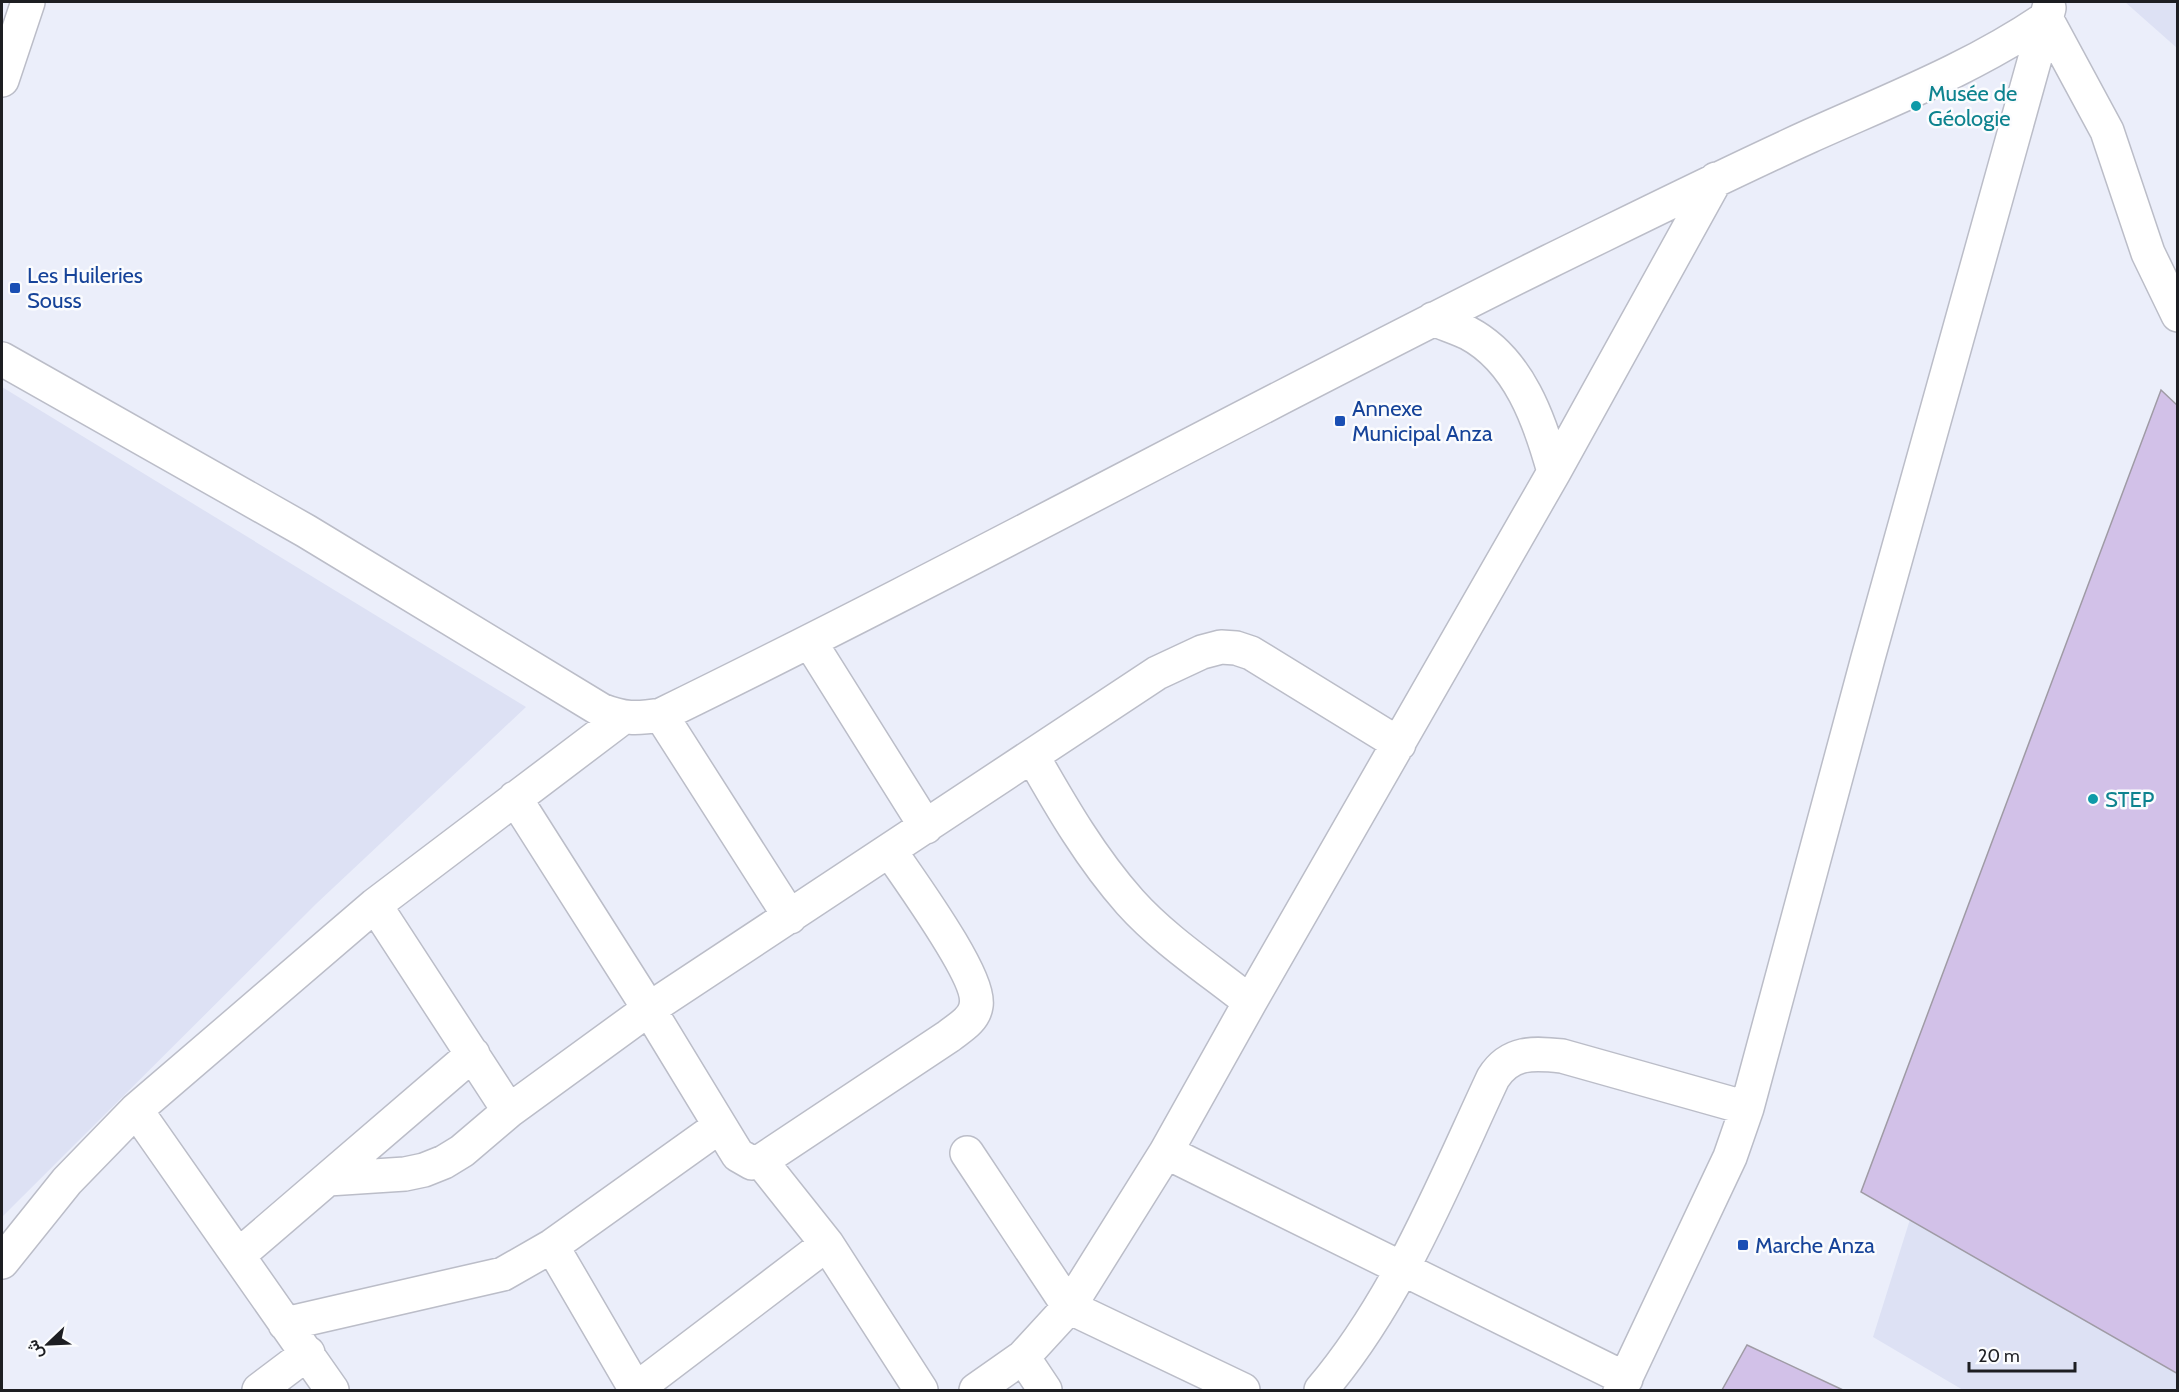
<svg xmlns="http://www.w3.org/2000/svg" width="2179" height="1392" font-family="Cabin,Vazirmatn,sans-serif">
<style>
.built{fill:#dde1f4}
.building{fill:#d2c1e8;stroke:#9f9ba5;stroke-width:1.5}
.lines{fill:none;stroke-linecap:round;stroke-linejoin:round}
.minor-casing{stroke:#bbbdc8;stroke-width:36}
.minor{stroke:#fff;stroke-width:33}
.culture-dot{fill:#0f9aa8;stroke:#fbfcfe;stroke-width:2}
.transit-dot{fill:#1a4fb4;stroke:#fbfcfe;stroke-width:2}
.labels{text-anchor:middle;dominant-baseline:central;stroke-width:5;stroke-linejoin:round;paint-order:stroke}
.culture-label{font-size:22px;fill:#0d838f;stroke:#fbfcfe;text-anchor:start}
.transit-label{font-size:22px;fill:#164399;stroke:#fbfcfe;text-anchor:start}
</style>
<rect width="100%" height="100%" fill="#ebeefa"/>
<path class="built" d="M2125 2H2177V48Z
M2 387 526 707 317 903 2 1217Z
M2147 466 2178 477 2177 1390H1963L1873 1337Z"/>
<path class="building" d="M2161 390 2178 406V1374L1861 1192Z
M1747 1345 1843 1390H1722Z"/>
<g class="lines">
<g class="minor-casing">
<path id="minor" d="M2046 18 2107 131 2148 253 2178 315
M2 80 28 2
M1433 319C1445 324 1457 328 1468 333 1519 360 1540 421 1554 472
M2 359 306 531 601 710C624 719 636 719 661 715 960 569 1251 409 1550 261 1636 219 1722 176 1810 136 1890 100 1973 68 2046 18
M810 642 926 827
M661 715 790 917
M1033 757C1062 808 1091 858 1130 902 1164 940 1210 970 1250 1002
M515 798 649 1009 733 1147 738 1155 752 1163 761 1161 949 1036C959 1028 974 1020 976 1006 982 978 908 878 890 851
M375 905 509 1111
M136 1110 332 1390
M1166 1152 1626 1379
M967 1153 1069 1307 1243 1390
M328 1179 405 1174 424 1170 444 1162 462 1151 509 1111 649 1009 1157 673 1202 652 1221 647 1236 648 1251 653 1399 744
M827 1244 921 1390
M552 1246 636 1390
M239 1255 473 1054
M2 1262 67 1181 136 1110 375 905 622 718
M285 1324 503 1274 552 1246 720 1126
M1023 1357 1045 1390
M259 1390 308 1353
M635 1390 827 1244 761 1161
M976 1390 1023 1357 1069 1307 1166 1152 1250 1002 1554 472 1716 179
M1321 1390C1398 1299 1443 1185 1493 1078 1510 1051 1534 1053 1562 1056L1747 1108
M1620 1390 1730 1157 1747 1108 1868 658 2049 8"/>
</g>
<use href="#minor" class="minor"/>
</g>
<g class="culture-dot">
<circle cx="1916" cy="106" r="6"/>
<circle cx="2093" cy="799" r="6"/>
</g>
<g class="transit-dot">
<rect x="9" y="282" width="12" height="12" rx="3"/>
<rect x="1334" y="415" width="12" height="12" rx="3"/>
<rect x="1737" y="1239" width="12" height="12" rx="3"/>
</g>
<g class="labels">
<g class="culture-label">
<text x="1928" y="93">Musée de<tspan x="1928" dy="25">Géologie</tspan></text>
<text x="2105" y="799">STEP</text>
</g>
<g class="transit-label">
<text x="27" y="275">Les Huileries<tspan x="27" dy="25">Souss</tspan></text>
<text x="1352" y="408">Annexe<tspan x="1352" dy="25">Municipal Anza</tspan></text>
<text x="1755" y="1245">Marche Anza</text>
</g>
</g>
<rect width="2179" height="1392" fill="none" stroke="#1d1e22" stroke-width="6"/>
<g transform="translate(48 1344) rotate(247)" stroke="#fbfcfe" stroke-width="4.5" paint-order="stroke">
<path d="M0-4.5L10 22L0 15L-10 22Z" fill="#1d1e22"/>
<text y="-9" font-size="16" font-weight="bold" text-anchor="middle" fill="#1d1e22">ش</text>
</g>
<path d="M1969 1362v9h106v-9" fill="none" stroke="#1d1e22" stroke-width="3"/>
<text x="1978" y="1362" font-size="18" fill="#1d1e22" stroke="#fbfcfe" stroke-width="4.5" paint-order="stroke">20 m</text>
</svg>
